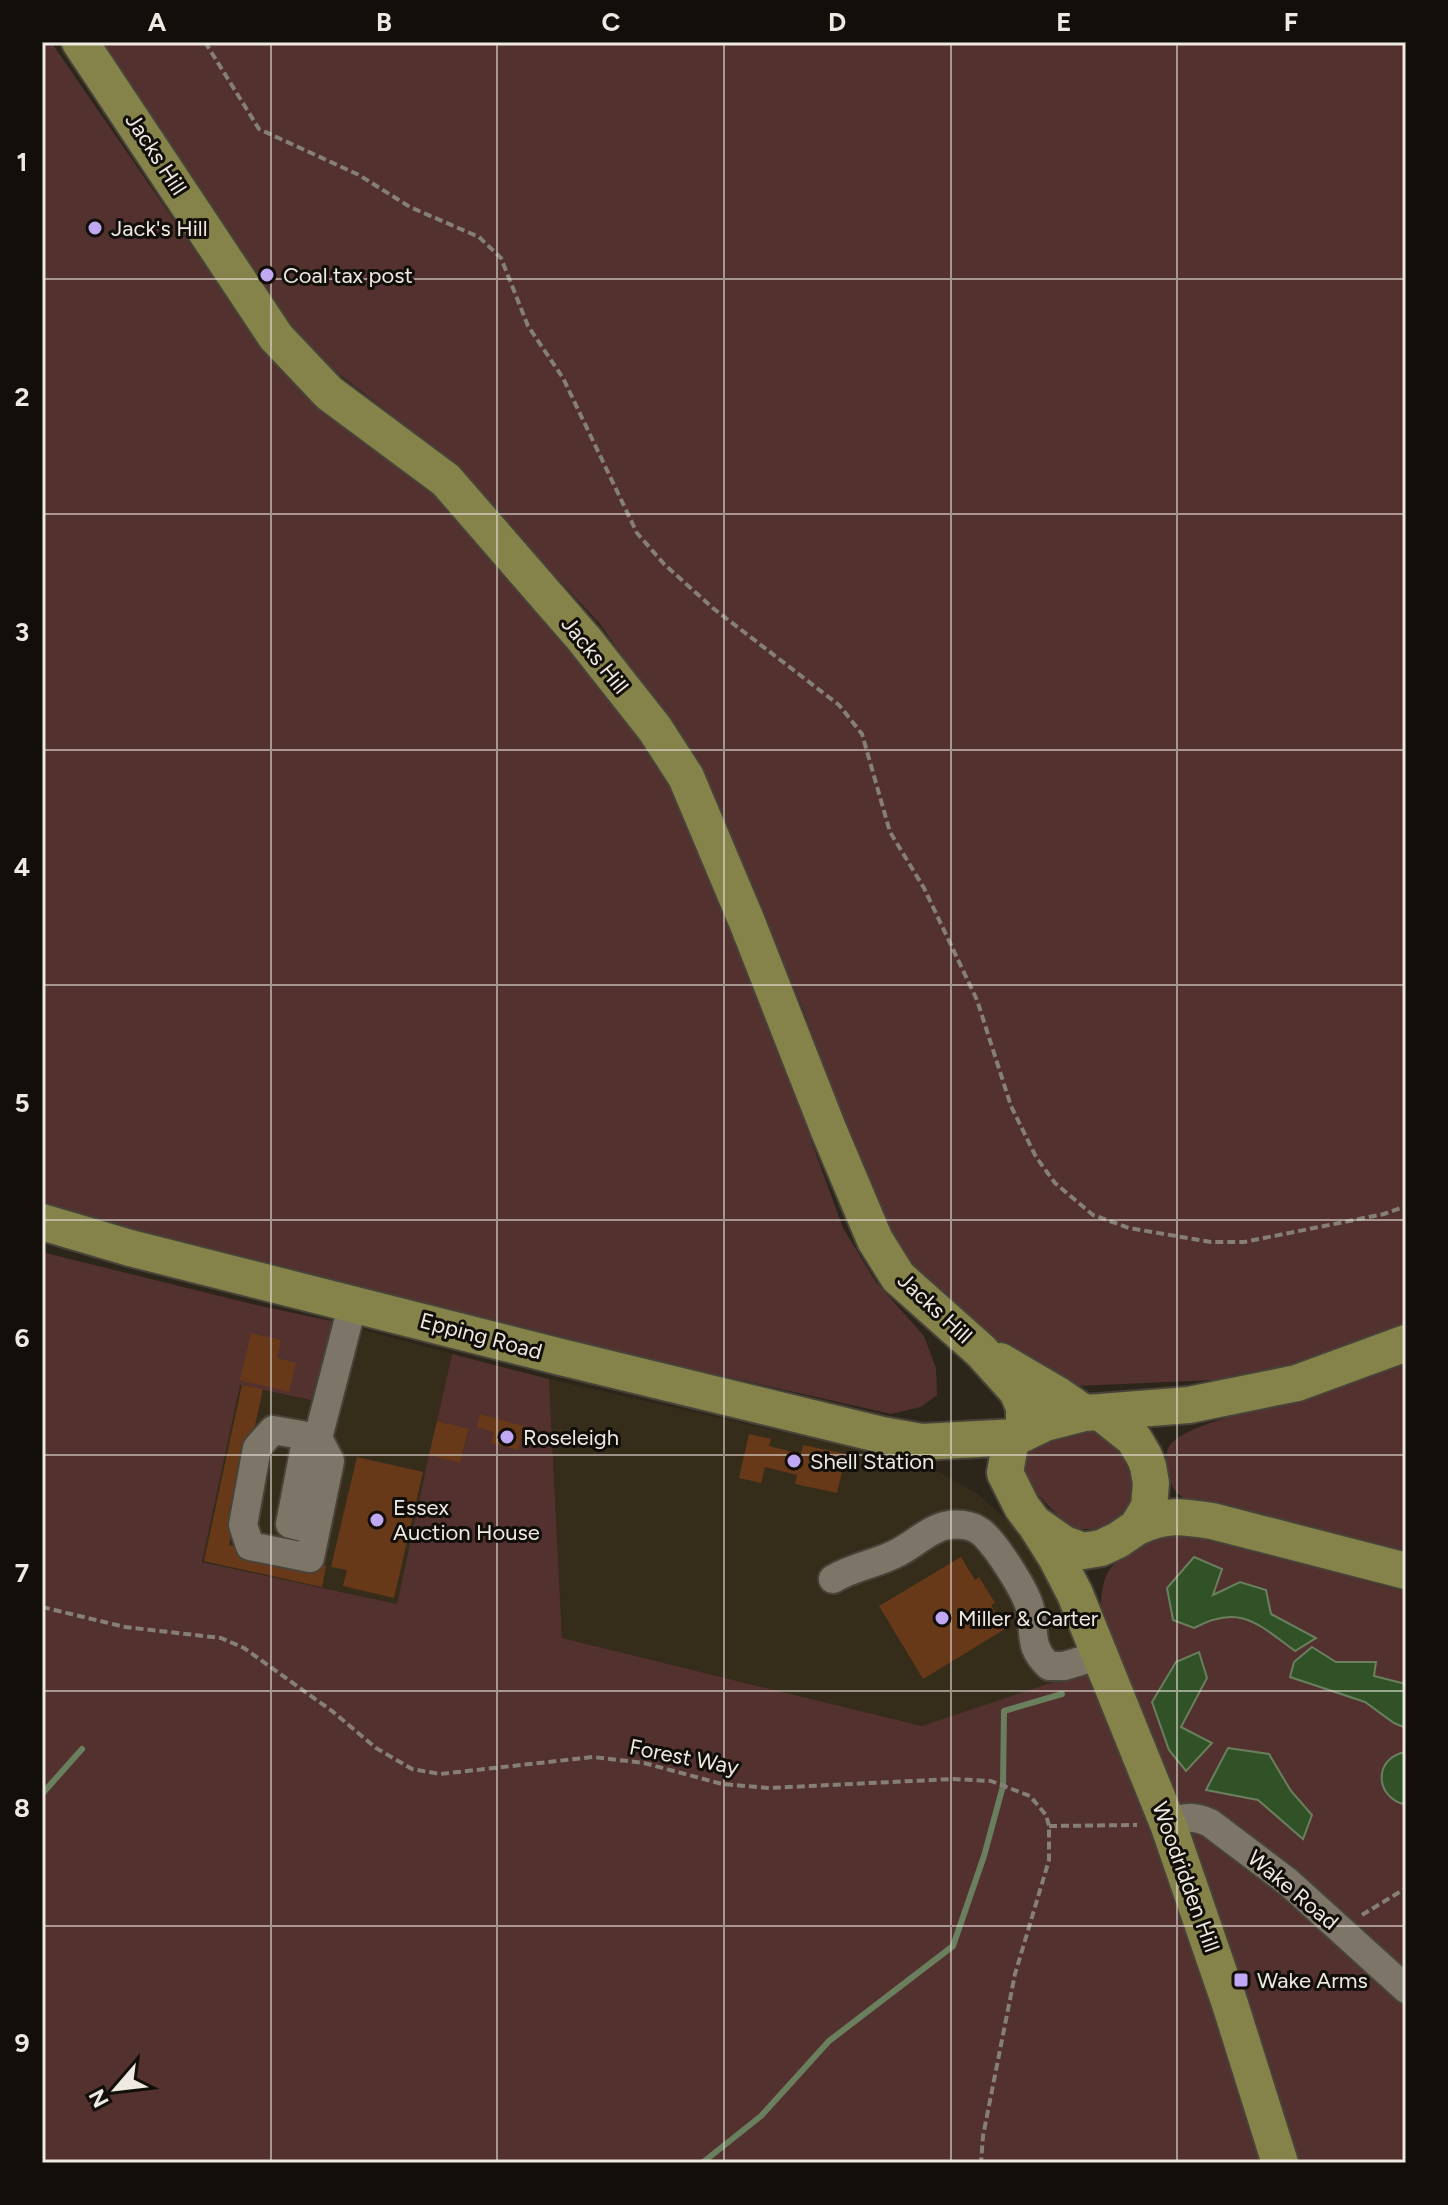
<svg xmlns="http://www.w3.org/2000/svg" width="1448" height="2205" font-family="Figtree,sans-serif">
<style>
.built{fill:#362c1a}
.green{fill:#52312f;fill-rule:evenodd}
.water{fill:#315226;stroke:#6a7f5e;stroke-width:2}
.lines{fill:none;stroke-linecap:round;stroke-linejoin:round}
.stream{stroke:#6a7f5e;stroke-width:6}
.building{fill:#683919}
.minor-casing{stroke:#484339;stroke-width:32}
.major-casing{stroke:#484339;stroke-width:40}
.path{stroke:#857f75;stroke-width:4;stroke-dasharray:8 4;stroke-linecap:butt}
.minor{stroke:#7d7568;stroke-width:28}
.major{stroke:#85824a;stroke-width:36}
.grid{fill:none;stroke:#eee9e1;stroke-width:2;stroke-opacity:0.55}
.poi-dot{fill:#c0a8f4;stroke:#120f0a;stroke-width:3}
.labels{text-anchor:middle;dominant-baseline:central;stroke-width:6;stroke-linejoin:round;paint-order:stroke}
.street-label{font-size:22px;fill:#eee9e1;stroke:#120f0a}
.poi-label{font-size:22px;fill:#eee9e1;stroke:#120f0a;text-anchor:start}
.neatline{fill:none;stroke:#eee9e1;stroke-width:3}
.grid-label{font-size:26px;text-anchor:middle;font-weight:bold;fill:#eee9e1}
</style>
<rect width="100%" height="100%" fill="#2c2519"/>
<path class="built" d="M332 1321 452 1354 397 1604 202 1562 240 1384 316 1401Z
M549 1379 926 1465 978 1494 1024 1536 1062 1600 1086 1671 922 1726 562 1638Z"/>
<path class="green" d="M42 42H51L264 351 311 399 442 497 628 719 680 804 727 910 843 1228 876 1282 924 1336 936 1368 937 1395 921 1407 891 1414 728 1377 519 1336 42 1212Z
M96 42H1406V1325L1324 1363 1285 1377 1077 1386 1016 1361 904 1259 877 1211 803 1009 700 766 600 624 461 474 393 416 317 357 261 290Z
M42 1252 256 1305 332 1321 316 1401 240 1385 202 1562 397 1604 429 1455 460 1462 469 1430 437 1421 452 1354 549 1379 562 1638 922 1726 1086 1671 1181 1902 1263 2163H42Z
M1406 1356V1559L1197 1504C1190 1501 1181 1497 1176 1492 1168 1481 1161 1457 1170 1445 1187 1421 1294 1402 1326 1390 1353 1380 1380 1368 1406 1356Z
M1100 1423 1147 1485 1122 1518 1097 1529H1077L1066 1524 1024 1480 1022 1452 1029 1441Z
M1164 1535H1192L1236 1545 1406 1592V1684L1373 1676 1375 1662H1336L1312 1647 1291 1677 1365 1702 1394 1723 1406 1728V1752L1391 1758 1385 1765 1393 1800 1406 1805V2163H1286L1101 1625C1099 1564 1112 1559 1164 1535ZM1195 1557 1212 1596 1271 1614 1315 1639 1295 1651 1256 1622 1228 1615 1204 1622ZM1181 1727 1211 1743V1744L1169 1750ZM1269 1754 1291 1791 1312 1815 1303 1838 1258 1800Z"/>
<path class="water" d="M1194 1557 1222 1569 1213 1595 1240 1582 1266 1590 1271 1614 1316 1638 1295 1651C1258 1624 1240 1603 1194 1628L1173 1620 1167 1588Z
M1312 1647 1336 1662H1376L1374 1676 1406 1684V1728L1394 1723 1365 1702 1290 1677 1294 1662Z
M1199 1652 1207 1678 1181 1727 1212 1743 1186 1771 1169 1750 1152 1702 1176 1662Z
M1228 1748 1269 1754 1291 1791 1312 1815 1303 1839 1258 1800 1206 1790Z
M1406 1752V1805C1374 1798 1373 1757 1406 1752Z"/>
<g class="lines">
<path class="stream" d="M42 1794 82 1749
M702 2163 761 2116 829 2041 953 1946 984 1856 1003 1786 1004 1711 1062 1694"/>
</g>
<path class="building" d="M251 1333 281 1340 277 1358 296 1363 289 1392 240 1380Z
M242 1385 263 1389 229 1545 326 1566 322 1587 204 1561Z
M480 1414 524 1426 518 1450 491 1443 494 1432 477 1427Z
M437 1421 469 1429 460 1463 429 1455Z
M749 1434 771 1439 769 1446 801 1454 803 1445 846 1454 837 1493 795 1484 797 1475 765 1467 761 1483 739 1478Z
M357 1457 423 1472 394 1598 343 1586 347 1570 331 1567Z
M961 1557 975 1580 979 1577 995 1603 991 1605 1005 1629 923 1679 879 1606Z"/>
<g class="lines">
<g class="minor-casing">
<path id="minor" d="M307 1436 290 1524 315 1530
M318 1438 273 1430 257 1448 243 1525 250 1546 310 1558 330 1461 318 1438 353 1303
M833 1579C853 1567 875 1564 895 1554 913 1546 929 1528 949 1525 958 1524 970 1525 978 1530 992 1537 1024 1589 1029 1605 1037 1631 1026 1645 1049 1666H1064L1101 1655
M1168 1824C1184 1816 1194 1816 1210 1823L1288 1882 1406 1989"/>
</g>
<g class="major-casing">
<path id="major" d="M80 42 276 337 329 393 446 480 584 639 655 729 686 777 747 922 829 1131 875 1240 898 1277 981 1351 1017 1391 1024 1407V1432
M42 1222 130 1248 561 1357 882 1435 922 1442 1016 1437
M1000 1361 1058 1395 1084 1413
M1100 1412 1134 1439 1144 1456 1148 1466 1151 1483 1149 1507 1137 1527 1118 1540 1101 1548 1083 1551 1064 1544 1034 1523 1022 1507 1005 1473 1010 1445 1016 1437 1045 1423 1084 1413 1100 1412 1189 1405 1297 1383 1406 1343
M1037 1527 1056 1557 1075 1594 1168 1824 1230 2004 1280 2163
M1137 1527C1166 1514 1181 1516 1212 1521L1406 1571"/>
</g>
<path class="path" d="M205 42 259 129 359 175 410 207 479 237 501 258 528 326 563 378 637 533 664 564 714 609 839 705 862 734 890 832 924 888 977 1000 1011 1106 1036 1157 1055 1183 1093 1215 1129 1228 1211 1242H1244L1384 1214 1406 1206
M42 1607 125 1627 221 1638 244 1648 332 1711 376 1748 412 1769 440 1774 593 1757 644 1763 722 1784 769 1788 953 1779 991 1781 1030 1796 1046 1815 1049 1826V1860L1015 1974 983 2136 981 2163
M1049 1826 1137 1825
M1362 1915 1406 1888"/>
<use href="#minor" class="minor"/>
<use href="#major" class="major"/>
</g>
<path class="grid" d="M271 42V2163M497 42V2163M724 42V2163M951 42V2163M1177 42V2163M42 279H1406M42 514H1406M42 750H1406M42 985H1406M42 1220H1406M42 1455H1406M42 1691H1406M42 1926H1406"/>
<g class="poi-dot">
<circle cx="95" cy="228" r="8"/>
<circle cx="267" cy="275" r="8"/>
<circle cx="507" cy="1437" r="8"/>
<circle cx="794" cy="1461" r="8"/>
<circle cx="377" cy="1520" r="8"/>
<circle cx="942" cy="1618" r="8"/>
<rect x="1233" y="1972" width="16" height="16" rx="4"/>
</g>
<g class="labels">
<g class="street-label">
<text transform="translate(156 154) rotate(57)">Jacks Hill</text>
<text transform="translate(595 655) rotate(51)">Jacks Hill</text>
<text transform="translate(935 1308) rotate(43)">Jacks Hill</text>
<text transform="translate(481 1336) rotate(15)">Epping Road</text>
<text transform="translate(684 1757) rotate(11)">Forest Way</text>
<text transform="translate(1186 1877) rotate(70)">Woodridden Hill</text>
<text transform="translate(1293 1890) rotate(40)">Wake Road</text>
</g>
<g class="poi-label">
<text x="111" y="228">Jack's Hill</text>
<text x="283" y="275">Coal tax post</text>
<text x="523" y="1437">Roseleigh</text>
<text x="810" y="1461">Shell Station</text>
<text x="393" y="1507">Essex<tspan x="393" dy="25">Auction House</tspan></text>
<text x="958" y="1618">Miller &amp; Carter</text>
<text x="1257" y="1980">Wake Arms</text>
</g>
</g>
<rect width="1448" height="2205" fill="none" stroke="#120f0a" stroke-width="88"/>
<g transform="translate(116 2089) rotate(242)" stroke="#120f0a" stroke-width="6" paint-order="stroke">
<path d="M0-6L14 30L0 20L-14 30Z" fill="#eee9e1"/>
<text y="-12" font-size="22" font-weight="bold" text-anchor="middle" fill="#eee9e1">N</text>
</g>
<rect x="44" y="44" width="1360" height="2117" class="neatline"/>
<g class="grid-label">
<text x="157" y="31">A</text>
<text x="384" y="31">B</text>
<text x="611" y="31">C</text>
<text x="837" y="31">D</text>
<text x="1064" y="31">E</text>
<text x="1291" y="31">F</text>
<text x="22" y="171">1</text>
<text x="22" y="406">2</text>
<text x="22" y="641">3</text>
<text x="22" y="876">4</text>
<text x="22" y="1112">5</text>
<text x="22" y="1347">6</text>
<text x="22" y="1582">7</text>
<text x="22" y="1817">8</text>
<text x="22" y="2052">9</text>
</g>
</svg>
